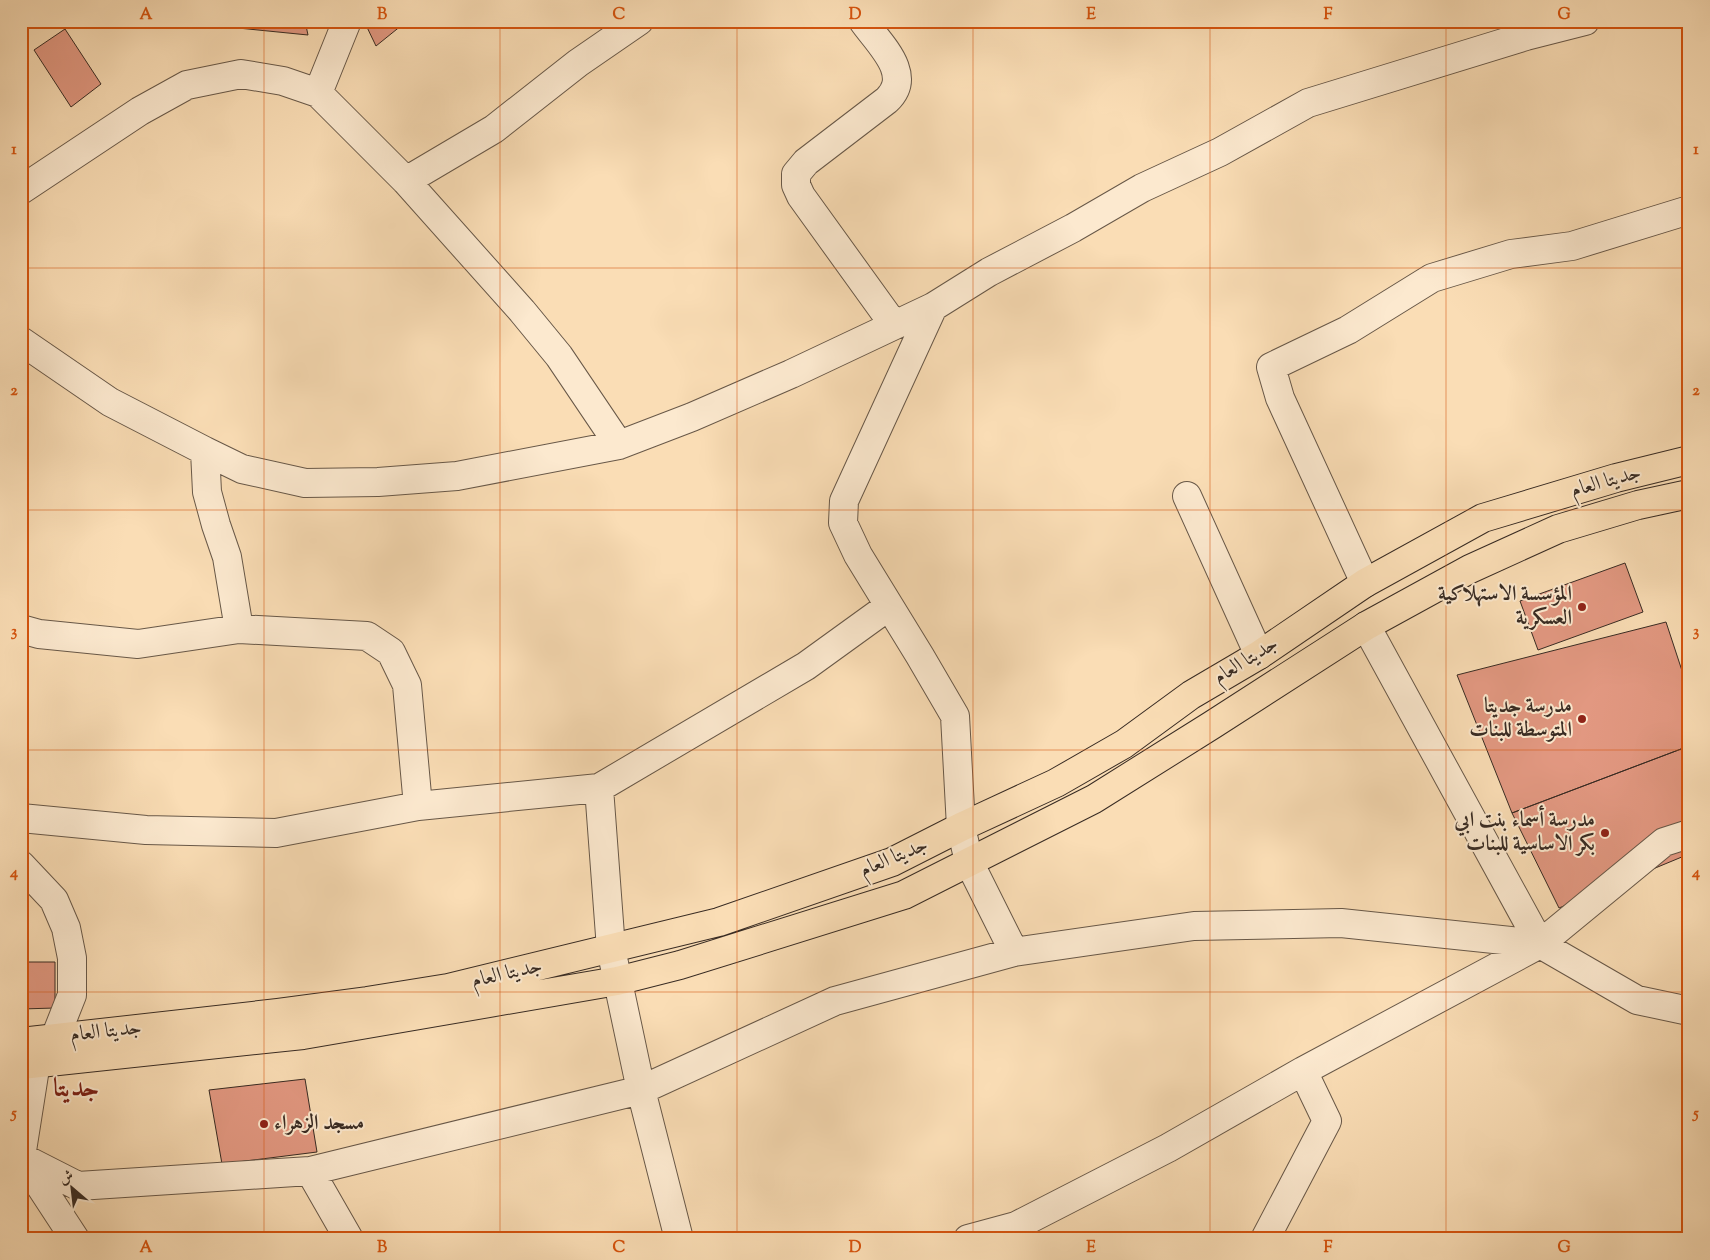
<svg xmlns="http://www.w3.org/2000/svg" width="1710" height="1260" font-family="'Sorts Mill Goudy',Amiri,serif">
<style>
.building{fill:#e29881;stroke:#382b23}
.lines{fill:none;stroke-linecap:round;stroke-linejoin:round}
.minor-casing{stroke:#685848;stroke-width:30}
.major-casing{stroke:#382b23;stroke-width:30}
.minor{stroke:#fce9cf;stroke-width:28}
.major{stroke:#faddb5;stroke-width:28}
.grid{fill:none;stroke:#d6540e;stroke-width:1;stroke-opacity:0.55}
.poi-dot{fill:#8f2418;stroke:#fce9cf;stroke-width:2}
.labels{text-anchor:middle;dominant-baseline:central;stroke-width:4;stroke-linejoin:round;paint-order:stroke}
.street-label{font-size:21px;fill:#382b23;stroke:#fce9cf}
.poi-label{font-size:21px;font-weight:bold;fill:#382b23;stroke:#fce9cf;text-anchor:end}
.district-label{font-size:26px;font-weight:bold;fill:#7a1f14;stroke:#fce9cf}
.neatline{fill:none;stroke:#d6540e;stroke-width:2}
.grid-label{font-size:16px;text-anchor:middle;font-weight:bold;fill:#d6540e}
</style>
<rect width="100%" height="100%" fill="#faddb5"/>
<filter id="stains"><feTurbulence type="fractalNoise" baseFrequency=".004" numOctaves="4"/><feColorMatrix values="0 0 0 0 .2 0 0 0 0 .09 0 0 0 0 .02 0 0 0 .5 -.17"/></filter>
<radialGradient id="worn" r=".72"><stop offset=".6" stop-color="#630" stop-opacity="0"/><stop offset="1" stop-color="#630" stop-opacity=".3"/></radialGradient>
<path class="building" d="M238 21H305L308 35 238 28Z
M364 21H407L376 46Z
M65 29 101 84 71 107 34 50Z
M1625 563 1643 612 1538 650 1520 601Z
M1666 622 1689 692V746L1512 813 1457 675Z
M1689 746V854L1559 908 1512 813Z
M21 962H55V1008L21 1009Z
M305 1079 317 1152 222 1164 209 1090Z"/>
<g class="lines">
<g class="minor-casing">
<path id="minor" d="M863 21C879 44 914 74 887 100L806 162 796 174V185L801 196 894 325
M318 93 347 21
M406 181 494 129 578 63 639 21
M21 190 140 111 187 85 241 74 283 81 318 93 406 181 522 311 559 356 619 445
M933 307 844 501 843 523 858 555 920 656 955 716 961 827 969 862 1014 952
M21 341 110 402 205 451 242 469 305 483 378 482 457 476 619 445 692 417 791 374 933 307 989 272 1073 228 1142 188 1220 152 1308 103 1526 36 1585 21
M205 451 207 492 216 525 227 557 239 629
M1187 496 1259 655
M1365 583 1280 398 1271 367 1348 330 1432 278 1511 254 1572 246 1689 210
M1366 626 1540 944
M21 629 39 634 138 644 239 629 367 636 391 652 407 685 418 806
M599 788 611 949 641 1090 679 1239
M21 818 146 830 276 833 418 806 599 788 806 666 889 606
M21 865 54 900 66 928 72 958V995L55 1038 36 1062 21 1157
M21 1157 78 1186 310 1171 641 1090 835 1001 1014 952 1194 926 1341 923 1540 944 1637 1000 1689 1011
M22 1158 75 1239
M310 1171 349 1239
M968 1239 1016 1226 1168 1148 1303 1071 1540 944 1664 842 1689 834
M1265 1239 1327 1121 1303 1071"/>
</g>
<g class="major-casing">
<path id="major" d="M21 1042 278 1013 367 1001 448 988 719 922 892 862 961 827 1056 783 1124 744 1191 695 1259 655 1365 583 1483 518 1616 478 1689 460
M21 1065 303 1035 617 981 680 965 904 895 1094 799 1212 725 1366 626 1470 569 1558 529 1638 505 1689 494"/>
</g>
<use href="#minor" class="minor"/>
<use href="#major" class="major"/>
</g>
<path class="grid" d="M264 21V1239M500 21V1239M737 21V1239M973 21V1239M1210 21V1239M1446 21V1239M21 268H1689M21 510H1689M21 750H1689M21 992H1689"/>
<g class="poi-dot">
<circle cx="1582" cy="607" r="5"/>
<circle cx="1582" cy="719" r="5"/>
<circle cx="1605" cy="833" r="5"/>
<circle cx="264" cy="1124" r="5"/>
</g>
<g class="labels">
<g class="street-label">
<text transform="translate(1606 482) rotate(-16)">جديتا العام</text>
<text transform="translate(1246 661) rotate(-32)">جديتا العام</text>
<text transform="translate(894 858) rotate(-23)">جديتا العام</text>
<text transform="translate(507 974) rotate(-13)">جديتا العام</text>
<text transform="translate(106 1032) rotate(-6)">جديتا العام</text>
</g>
<g class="poi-label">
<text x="1572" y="595">المؤسسة الاستهلاكية<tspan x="1572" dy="24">العسكرية</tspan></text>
<text x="1572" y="707">مدرسة جديتا<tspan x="1572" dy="24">المتوسطة للبنات</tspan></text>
<text x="1595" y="821">مدرسة أسماء بنت ابي<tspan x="1595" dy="24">بكر الاساسية للبنات</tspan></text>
<text x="274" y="1124" text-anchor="start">مسجد الزهراء</text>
</g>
<g class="district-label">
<text x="76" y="1089">جديتا</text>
</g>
</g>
<rect width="1710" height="1260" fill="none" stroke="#faddb5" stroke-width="55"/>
<g transform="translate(72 1188) rotate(332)" stroke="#fce9cf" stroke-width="4" paint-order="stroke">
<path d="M0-4L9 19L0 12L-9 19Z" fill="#382b23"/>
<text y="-8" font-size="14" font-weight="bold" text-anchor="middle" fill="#382b23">ش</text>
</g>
<rect x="28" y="28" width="1654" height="1204" class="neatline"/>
<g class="grid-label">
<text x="146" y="19">A</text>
<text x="382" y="19">B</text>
<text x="619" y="19">C</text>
<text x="855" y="19">D</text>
<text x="1091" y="19">E</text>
<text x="1328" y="19">F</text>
<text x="1564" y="19">G</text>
<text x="14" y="154">1</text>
<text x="1696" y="154">1</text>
<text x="14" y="395">2</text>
<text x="1696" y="395">2</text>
<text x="14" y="636">3</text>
<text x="1696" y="636">3</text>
<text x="14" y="877">4</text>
<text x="1696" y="877">4</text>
<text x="14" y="1118">5</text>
<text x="1696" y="1118">5</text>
<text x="146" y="1252">A</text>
<text x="382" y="1252">B</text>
<text x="619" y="1252">C</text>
<text x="855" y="1252">D</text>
<text x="1091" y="1252">E</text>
<text x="1328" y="1252">F</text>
<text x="1564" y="1252">G</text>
</g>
<rect width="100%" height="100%" filter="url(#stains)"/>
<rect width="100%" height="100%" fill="url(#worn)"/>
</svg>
